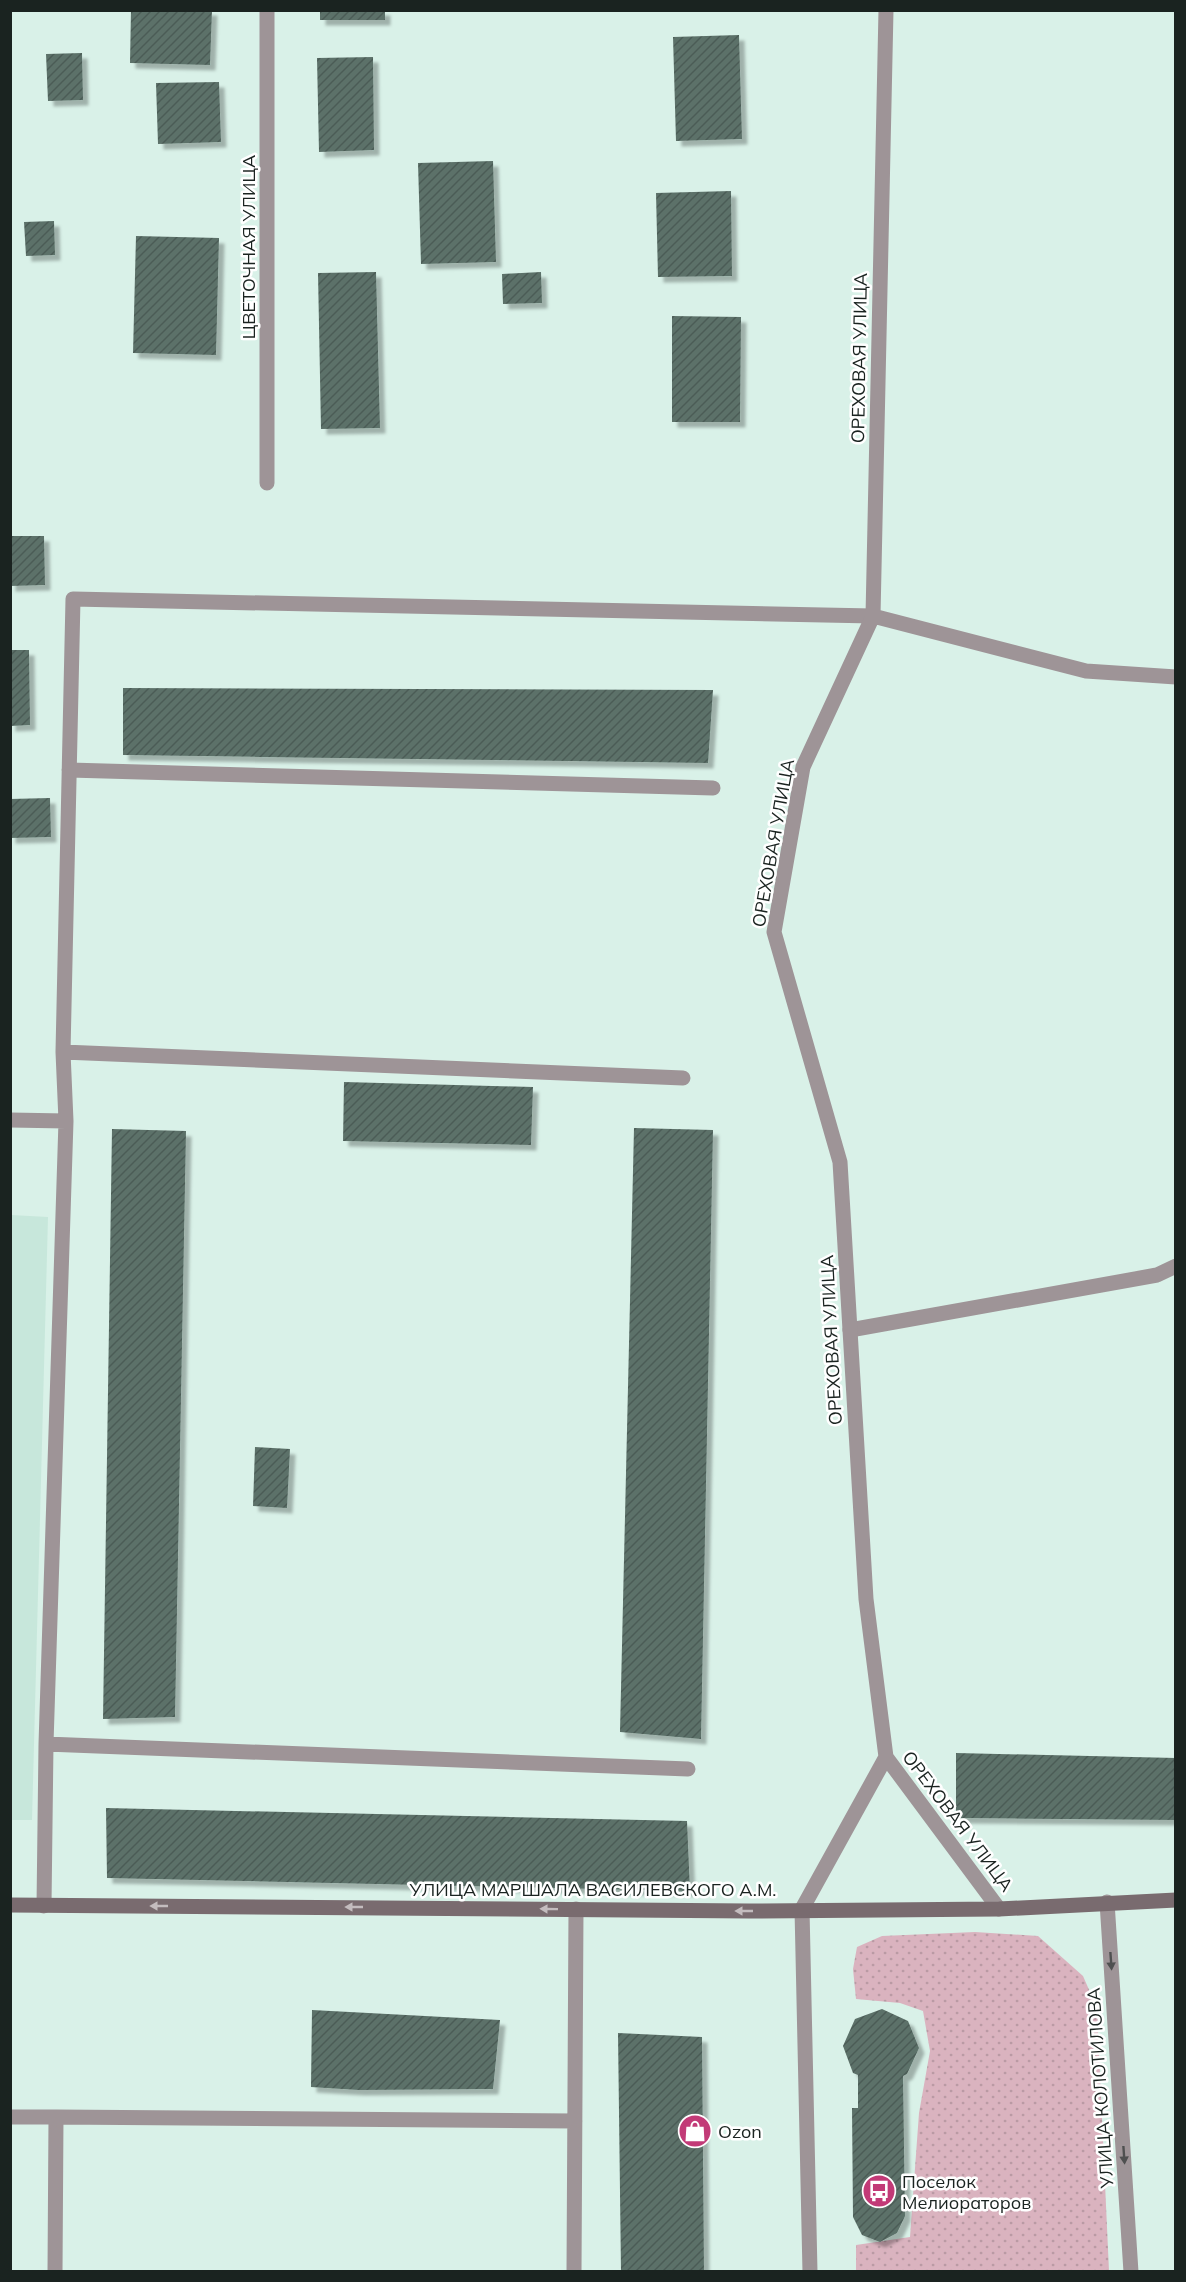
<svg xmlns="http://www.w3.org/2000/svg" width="1186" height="2282" font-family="Mulish,sans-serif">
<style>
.built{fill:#c7e7db}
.grass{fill:url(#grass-dots)}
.building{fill:url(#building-hatch);filter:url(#shadow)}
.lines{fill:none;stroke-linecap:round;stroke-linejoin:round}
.lane{stroke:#9e9497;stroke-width:15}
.street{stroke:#9e9497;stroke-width:15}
.secondary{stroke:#796b6f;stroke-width:15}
.oneway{fill:#c3bcbe}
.oneway2{fill:#4f5050}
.labels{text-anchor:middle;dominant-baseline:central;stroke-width:5;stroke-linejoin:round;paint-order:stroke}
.street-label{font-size:18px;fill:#1a2320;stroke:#fff}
.poi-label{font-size:18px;fill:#1a2320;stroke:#fff;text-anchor:start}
</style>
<defs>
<pattern id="grass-dots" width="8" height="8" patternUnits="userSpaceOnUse" patternTransform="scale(1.5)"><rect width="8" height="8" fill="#dab3bf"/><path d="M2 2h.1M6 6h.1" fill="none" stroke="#ba9aa4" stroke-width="1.8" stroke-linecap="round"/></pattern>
<pattern id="building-hatch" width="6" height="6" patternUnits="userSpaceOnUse" patternTransform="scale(1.5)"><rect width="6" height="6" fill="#5c7169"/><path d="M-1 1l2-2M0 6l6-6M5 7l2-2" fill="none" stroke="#4b5c56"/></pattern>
<filter id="shadow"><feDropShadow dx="5.5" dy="5.5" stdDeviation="1.5" flood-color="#0004"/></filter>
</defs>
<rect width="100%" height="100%" fill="#d9f1e8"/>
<path class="built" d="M11 1215 48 1217 32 1820H10Z"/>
<path class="grass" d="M975 1932 1038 1936 1083 1976 1097 2008 1109 2271H856V2245L910 2237 919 2113 930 2051 923 2011 900 2003 856 1999 853 1969 857 1947 882 1936Z"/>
<path class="building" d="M131 10H212L210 65 130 63Z
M320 10H385V20H320Z
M739 35 742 139 676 141 673 37Z
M82 53 83 100 48 101 46 54Z
M373 57 374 150 319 152 317 58Z
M219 82 221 142 158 144 156 83Z
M493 161 496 262 421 264 418 163Z
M731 191 732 276 658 277 656 193Z
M54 221 55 255 26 256 24 222Z
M136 236 219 238 216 355 133 353Z
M376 272 380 428 321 429 318 273Z
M541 272 542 303 503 304 502 274Z
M672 316 741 317 740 422H672Z
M10 536H44L45 585 10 586Z
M10 650H29L30 725 10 726Z
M123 688 713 690 708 763 123 755Z
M50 798 51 837 10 838V799Z
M344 1082 533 1087 531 1145 343 1141Z
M634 1128 713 1130 701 1739 620 1732Z
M112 1129 186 1131 175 1717 103 1719Z
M255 1447 290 1449 287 1508 253 1506Z
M956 1753 1176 1758V1820L956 1818Z
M106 1808 687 1821 690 1891 107 1878Z
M882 2009 908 2021 919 2048 907 2074 903 2076 905 2216 897 2233 880 2242 862 2235 853 2217 852 2108H858V2075L853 2073 843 2046 855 2019Z
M312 2010 500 2020 493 2089 359 2090 311 2087Z
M618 2033 702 2037 704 2272H621Z"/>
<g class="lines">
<path class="lane" d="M69 770 713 788
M63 1052 73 599 873 616
M10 1120 66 1121 63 1052 683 1078
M850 1330 1157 1275 1176 1266
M46 1744 688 1769
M44 1906 46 1744 66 1121
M802 1909 810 2272
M10 2117H56L55 2272
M56 2117 575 2121
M574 2272 576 1909"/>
<path class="street" d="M886 10 873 616 803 767 774 932 840 1162 866 1599 886 1757 999 1909
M267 483V10
M873 616 1086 671 1176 677
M1107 1902 1131 2272
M802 1909 886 1757"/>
<path class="secondary" d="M10 1905 749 1911 999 1909 1176 1900"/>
</g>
<defs><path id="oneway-solid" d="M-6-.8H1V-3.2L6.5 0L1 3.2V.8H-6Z" transform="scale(1.5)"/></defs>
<g class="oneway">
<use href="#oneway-solid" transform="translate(159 1906) rotate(-180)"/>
<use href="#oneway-solid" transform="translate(354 1907) rotate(-180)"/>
<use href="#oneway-solid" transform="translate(549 1909) rotate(-179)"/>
<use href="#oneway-solid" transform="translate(744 1911) rotate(180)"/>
</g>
<g class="oneway2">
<use href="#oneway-solid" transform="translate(1111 1961) rotate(86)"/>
<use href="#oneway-solid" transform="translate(1124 2155) rotate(86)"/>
</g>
<defs>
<g id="shop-disc" transform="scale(1.725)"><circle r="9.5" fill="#c23a77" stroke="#fff"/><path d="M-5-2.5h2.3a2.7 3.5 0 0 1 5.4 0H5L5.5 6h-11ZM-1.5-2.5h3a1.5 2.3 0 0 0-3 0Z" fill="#fff"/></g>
<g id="bus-disc" transform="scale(1.725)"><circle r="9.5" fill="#c23a77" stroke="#fff"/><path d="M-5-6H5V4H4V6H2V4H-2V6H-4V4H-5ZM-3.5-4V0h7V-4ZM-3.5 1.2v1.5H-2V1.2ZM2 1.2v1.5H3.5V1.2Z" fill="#fff"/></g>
</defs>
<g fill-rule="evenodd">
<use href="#shop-disc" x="695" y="2131"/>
<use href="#bus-disc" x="879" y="2191"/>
</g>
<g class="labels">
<g class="street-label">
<text transform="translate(248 247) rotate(-90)">ЦВЕТОЧНАЯ УЛИЦА</text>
<text transform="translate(859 358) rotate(-89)">ОРЕХОВАЯ УЛИЦА</text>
<text transform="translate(773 843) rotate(-80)">ОРЕХОВАЯ УЛИЦА</text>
<text transform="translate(831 1340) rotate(-93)">ОРЕХОВАЯ УЛИЦА</text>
<text transform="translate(958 1821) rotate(53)">ОРЕХОВАЯ УЛИЦА</text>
<text x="593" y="1889">УЛИЦА МАРШАЛА ВАСИЛЕВСКОГО А.М.</text>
<text transform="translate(1100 2088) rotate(-94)">УЛИЦА КОЛОТИЛОВА</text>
</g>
<g class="poi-label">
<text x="718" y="2131">Ozon</text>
<text x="902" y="2181">Поселок<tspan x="902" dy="21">Мелиораторов</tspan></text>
</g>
</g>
<rect width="1186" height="2282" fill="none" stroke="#1a2320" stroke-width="24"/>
</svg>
